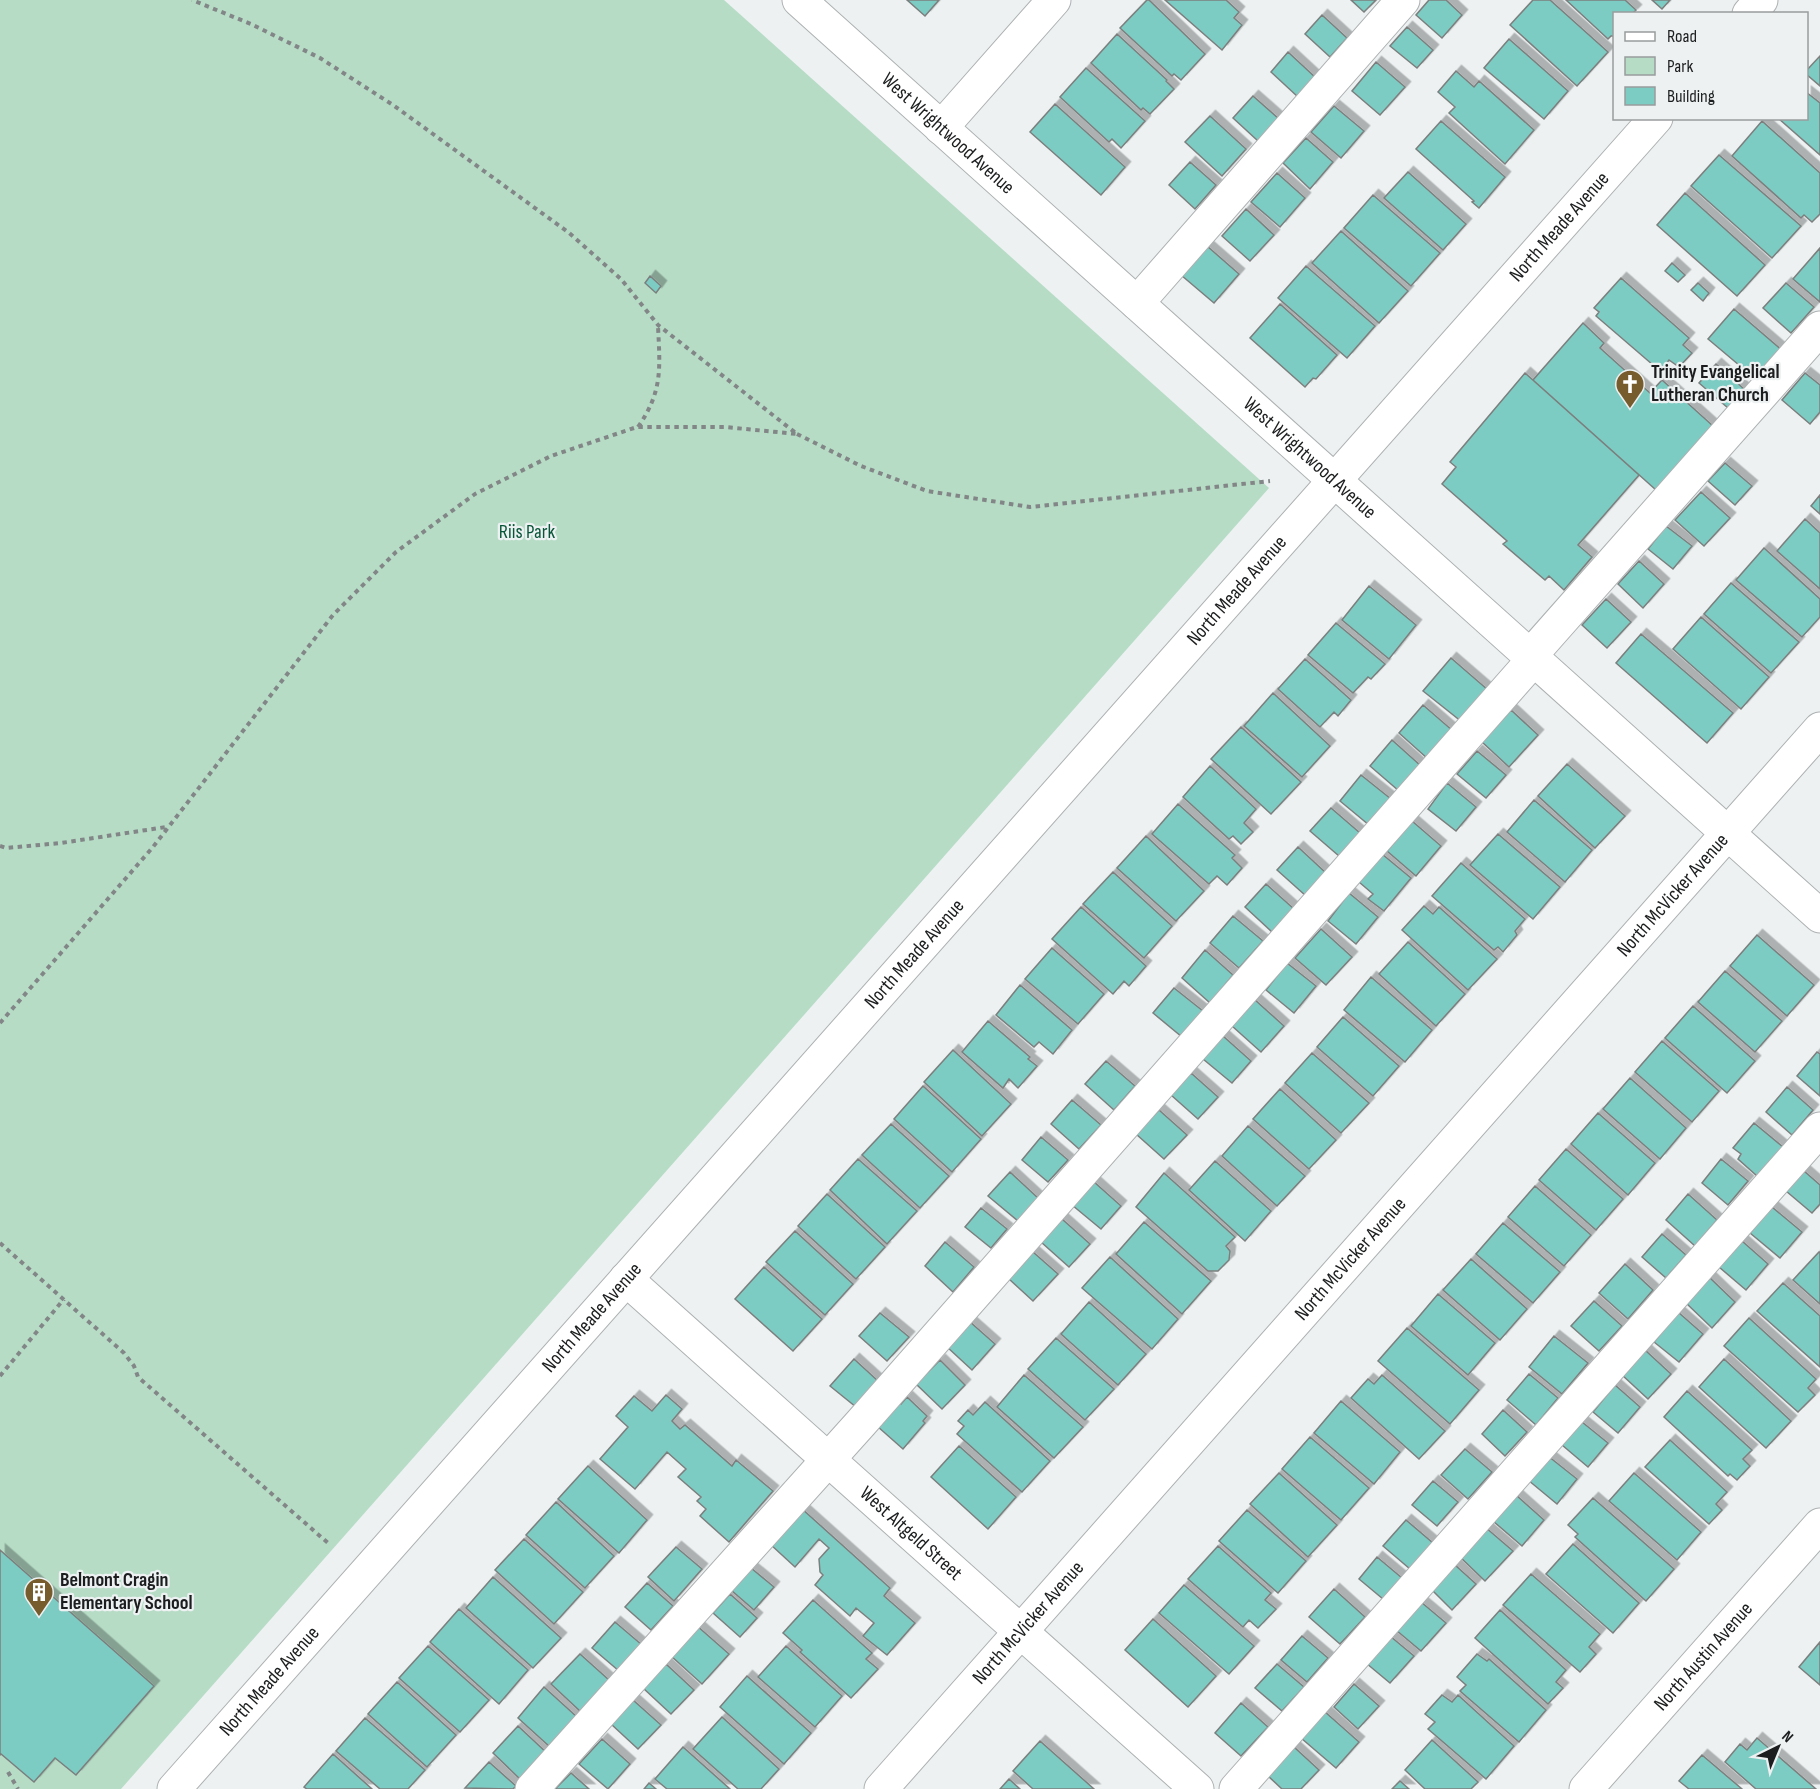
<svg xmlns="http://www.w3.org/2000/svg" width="1820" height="1789" font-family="'Sofia Sans Condensed',sans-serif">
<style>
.green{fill:#b6dcc6}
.building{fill:#7dccc3;stroke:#7b7f7e;stroke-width:1.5;filter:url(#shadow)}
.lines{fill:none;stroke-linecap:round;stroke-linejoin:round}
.minor-casing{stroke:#adb1b2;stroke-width:35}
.path{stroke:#838687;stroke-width:4;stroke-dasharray:4.5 4.5;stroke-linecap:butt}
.minor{stroke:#fff;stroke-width:33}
.labels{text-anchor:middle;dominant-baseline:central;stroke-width:4.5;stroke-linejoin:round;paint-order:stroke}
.street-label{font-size:20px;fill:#1c1d1e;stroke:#edf1f2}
.poi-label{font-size:20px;font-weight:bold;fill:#1c1d1e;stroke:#edf1f2;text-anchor:start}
.park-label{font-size:20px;fill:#085638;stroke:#edf1f2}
</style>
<defs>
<filter id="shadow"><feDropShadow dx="5.5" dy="-5.5" stdDeviation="0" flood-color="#0004"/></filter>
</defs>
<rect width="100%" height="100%" fill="#edf1f2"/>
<path class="green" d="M0 0H724L1269 488 121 1789H0Z"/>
<path class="building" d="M907 0H939L925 16Z
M1147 0H1149L1205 54 1181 80 1174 74 1172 76 1120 28Z
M1165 0H1226L1239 12 1234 18 1242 25 1222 50Z
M1351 0H1376L1364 12Z
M1429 0H1446L1462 15 1442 38 1416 15Z
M1533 0H1550L1608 52 1577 86 1510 25Z
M1566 0H1625L1636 10 1632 14H1614V36H1611L1608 39Z
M1652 0H1670L1662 9Z
M1322 15 1347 38 1330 57 1305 34Z
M1407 27 1433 50 1417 68 1390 46Z
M1117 34 1167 80 1166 81 1174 89 1150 114 1143 108 1141 110 1091 63Z
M1509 39 1568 91 1544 119 1484 68Z
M1288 52 1316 78 1298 97 1271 72Z
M1820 56V86L1806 74V71Z
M1376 62 1405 87 1380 115 1352 91Z
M1086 68 1145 121 1121 148 1112 139 1109 142 1060 97Z
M1456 71 1474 87 1479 81 1534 130 1505 164 1449 113 1455 107 1438 92Z
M1806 92 1820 103V155L1778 118H1806Z
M1253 96 1279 119 1258 141 1233 118Z
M1055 104 1125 167 1101 195 1030 132Z
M1334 106 1364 131 1341 158 1311 132Z
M1210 116 1246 149 1222 176 1185 142Z
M1441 121 1505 177 1479 208 1472 202 1474 201 1416 149Z
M1762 121 1820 173V214L1812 222 1804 215 1801 218 1732 156Z
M1306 138 1333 162 1310 189 1283 163Z
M1719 155 1801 226 1772 258 1691 186Z
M1190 162 1216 185 1195 209 1169 185Z
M1408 172 1466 224 1443 250 1384 198Z
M1277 173 1305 198 1280 227 1251 202Z
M1685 193 1765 265 1737 296 1657 225Z
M1373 195 1440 253 1411 286 1344 228Z
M1246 209 1274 235 1250 261 1222 236Z
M1341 231 1408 291 1379 323 1312 263Z
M1207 246 1239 274 1214 303 1181 275Z
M1820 248V302L1793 279Z
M1672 263 1685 275 1678 282 1665 271Z
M1306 266 1375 326 1347 358 1278 298Z
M650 276 661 286 656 293 645 283Z
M1621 278 1689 338 1683 345 1692 353 1679 367 1669 360 1660 371 1596 316 1599 312 1594 308Z
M1698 283 1709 293 1703 301 1691 290Z
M1786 283 1814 307 1791 333 1763 308Z
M1280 304 1337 355 1316 379 1313 378 1305 387 1250 338Z
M1734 309 1784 352 1758 381 1708 339Z
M1583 323 1604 343 1600 348 1650 393 1662 380 1713 426 1656 490 1533 380Z
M1716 364 1744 389 1728 408 1699 383Z
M1525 373 1639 475 1578 545 1592 557 1564 590 1549 576 1545 580 1503 544 1507 541 1442 484 1456 467 1450 462Z
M1805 373 1820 385V412L1810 424 1782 400Z
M1725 463 1752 486 1735 505 1708 481Z
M1701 492 1730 518 1704 546 1675 520Z
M1820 495V514L1811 506Z
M1805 519 1820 533V589L1777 551Z
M1666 526 1692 546 1673 569 1648 549Z
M1764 548 1820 599V617L1802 637 1736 580Z
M1639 561 1664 584 1643 608 1618 584Z
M1731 583 1799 642 1771 673 1704 614Z
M1369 586 1416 625 1389 659 1342 620Z
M1606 599 1631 622 1607 648 1582 625Z
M1701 617 1769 677 1741 709 1673 649Z
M1336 623 1385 664 1371 679 1368 677 1353 693 1308 655Z
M1641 634 1733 713 1707 743 1616 663Z
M1451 658 1488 690 1462 722 1423 691Z
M1305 659 1351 700 1338 716 1334 712 1320 727 1278 689Z
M1273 693 1330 746 1302 777 1244 726Z
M1423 705 1453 731 1428 759 1399 733Z
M1511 710 1538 735 1509 767 1482 742Z
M1241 727 1301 782 1271 814 1211 759Z
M1392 740 1421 766 1399 791 1370 766Z
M1477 751 1506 775 1486 798 1457 774Z
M1567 764 1625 816 1595 848 1538 796Z
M1210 766 1256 809 1244 823 1253 832 1241 844 1233 836 1229 839 1183 797Z
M1361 775 1391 799 1369 825 1340 801Z
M1447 783 1476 807 1456 831 1428 809Z
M1534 800 1592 850 1565 882 1507 832Z
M1178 804 1235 855 1232 858 1242 868 1227 885 1217 876 1209 884 1152 834Z
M1331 808 1360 833 1339 856 1310 831Z
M1412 821 1441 846 1416 876 1387 851Z
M1498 834 1560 887 1533 919 1470 865Z
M1146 836 1204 891 1176 921 1117 868Z
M1298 847 1326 873 1306 896 1277 870Z
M1382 854 1411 878 1384 911 1368 899 1373 894 1359 882Z
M1461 863 1525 919 1515 931 1517 935 1503 952 1498 947 1494 950 1432 896Z
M1113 872 1172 926 1144 958 1083 904Z
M1266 884 1294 909 1273 933 1245 907Z
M1349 893 1378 917 1356 944 1328 921Z
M1424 906 1433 914 1439 907 1497 959 1468 990 1402 930Z
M1081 907 1146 966 1129 986 1124 981 1113 994 1052 939Z
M1233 916 1263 941 1239 968 1210 943Z
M1321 929 1352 957 1326 985 1295 958Z
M1757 935 1814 985 1787 1016 1730 966Z
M1408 942 1465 994 1436 1026 1379 974Z
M1052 948 1104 994 1078 1024 1025 979Z
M1205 950 1233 975 1210 1003 1182 978Z
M1287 963 1316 986 1294 1013 1266 990Z
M1725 971 1782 1021 1755 1052 1698 1002Z
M1371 977 1432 1030 1405 1062 1344 1010Z
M1020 985 1072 1030 1053 1054 1039 1042 1034 1047 996 1015Z
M1174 988 1203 1011 1182 1037 1153 1013Z
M1254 999 1284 1026 1261 1052 1232 1026Z
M1693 1006 1755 1061 1727 1093 1665 1038Z
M1343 1017 1399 1066 1373 1096 1317 1047Z
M988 1021 1030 1057 1028 1059 1037 1066 1018 1088 1009 1079 1003 1088 962 1052Z
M1223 1036 1251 1061 1232 1083 1203 1059Z
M1662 1041 1719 1091 1692 1122 1635 1072Z
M953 1050 1011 1104 982 1136 924 1082Z
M1817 1052 1820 1054V1096L1797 1076Z
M1312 1053 1369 1103 1341 1133 1285 1083Z
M1106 1061 1135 1086 1114 1110 1085 1084Z
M1191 1073 1218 1097 1198 1119 1171 1095Z
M1630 1078 1686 1128 1660 1159 1603 1109Z
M923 1086 981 1139 952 1172 894 1119Z
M1787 1087 1813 1110 1792 1135 1766 1112Z
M1280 1089 1336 1140 1309 1169 1253 1119Z
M1072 1100 1101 1125 1079 1149 1051 1124Z
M1159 1110 1187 1135 1164 1159 1136 1134Z
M1598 1113 1655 1163 1628 1195 1571 1144Z
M1754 1123 1783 1147 1757 1176 1738 1159 1741 1154 1733 1148Z
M891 1124 949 1176 920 1208 862 1155Z
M1248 1126 1305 1176 1277 1206 1222 1156Z
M1041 1137 1068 1160 1048 1182 1022 1160Z
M1566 1149 1623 1199 1596 1230 1539 1180Z
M858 1159 917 1211 887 1244 830 1190Z
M1721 1159 1748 1181 1728 1205 1702 1183Z
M1215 1161 1271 1211 1245 1241 1189 1190Z
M1804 1171 1820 1185V1204L1812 1213 1786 1191Z
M1010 1172 1038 1198 1018 1221 988 1196Z
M1164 1173 1235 1237 1226 1246 1230 1251 1229 1260 1218 1271H1208L1136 1207Z
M1093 1181 1121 1206 1101 1229 1072 1205Z
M1535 1186 1591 1235 1564 1266 1508 1217Z
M827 1194 885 1247 856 1279 798 1226Z
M1688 1194 1717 1220 1695 1246 1666 1220Z
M1772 1207 1802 1232 1780 1258 1750 1233Z
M981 1208 1007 1229 991 1248 965 1227Z
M1062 1219 1090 1244 1069 1267 1041 1242Z
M1144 1222 1211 1281 1182 1314 1116 1254Z
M1503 1223 1560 1272 1533 1303 1476 1254Z
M795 1231 853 1284 825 1315 766 1262Z
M1662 1234 1686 1255 1666 1278 1642 1257Z
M1742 1241 1768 1264 1746 1290 1719 1267Z
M945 1242 974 1267 953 1292 925 1266Z
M1033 1252 1058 1274 1033 1301 1009 1279Z
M1819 1252H1820V1304L1793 1280Z
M1110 1257 1178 1319 1152 1349 1082 1288Z
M1471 1259 1527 1309 1500 1340 1443 1290Z
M1625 1264 1653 1290 1628 1319 1599 1293Z
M764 1267 822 1319 793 1351 735 1299Z
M1709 1277 1735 1302 1712 1328 1686 1303Z
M1783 1283 1820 1316V1367L1757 1311Z
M1438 1294 1495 1343 1468 1375 1411 1326Z
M1594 1301 1622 1326 1599 1351 1571 1326Z
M1089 1302 1146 1354 1118 1385 1061 1334Z
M1678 1312 1703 1334 1679 1362 1654 1342Z
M880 1313 909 1337 887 1361 859 1336Z
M1749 1318 1816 1379 1808 1388 1815 1395 1798 1412 1724 1346Z
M969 1321 995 1344 972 1370 946 1346Z
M1407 1328 1479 1390 1450 1424 1378 1361Z
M1554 1336 1588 1363 1562 1394 1529 1367Z
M1056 1338 1114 1389 1085 1420 1028 1369Z
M1645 1350 1671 1374 1648 1399 1621 1374Z
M854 1359 878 1381 856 1407 830 1386Z
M1724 1359 1791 1421 1766 1448 1699 1387Z
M940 1360 965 1385 942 1409 916 1384Z
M1529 1374 1558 1398 1536 1425 1507 1400Z
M1024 1375 1083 1427 1054 1458 997 1407Z
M1382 1375 1445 1431 1419 1459 1351 1398 1368 1379 1374 1384Z
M1615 1385 1640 1407 1618 1433 1593 1412Z
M1687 1391 1752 1450 1743 1459 1750 1466 1737 1480 1730 1474 1728 1476 1664 1417Z
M666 1395 682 1409 672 1421 680 1429 685 1425 732 1466 736 1460 773 1491 729 1542 700 1516 706 1509 697 1501 701 1497 678 1477 686 1469 667 1452 635 1489 600 1459 628 1427 616 1416 634 1396 652 1411Z
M907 1397 927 1416 923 1421 925 1423 903 1449 877 1426 898 1402 901 1404Z
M1341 1401 1400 1452 1374 1484 1314 1433Z
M985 1402 1050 1461 1022 1492 957 1434 964 1426 958 1421 968 1410 973 1415Z
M1503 1410 1527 1432 1505 1456 1482 1434Z
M1582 1422 1608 1443 1588 1467 1562 1445Z
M1310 1437 1369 1488 1341 1520 1282 1469Z
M1670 1440 1727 1492 1716 1504 1722 1510 1709 1524 1645 1467Z
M959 1446 1016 1497 988 1529 931 1477Z
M1465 1449 1492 1472 1468 1499 1441 1475Z
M1548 1456 1577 1479 1557 1504 1528 1480Z
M588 1466 647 1520 619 1553 558 1499Z
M1279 1473 1337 1525 1308 1557 1250 1504Z
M1634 1473 1701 1532 1677 1560 1609 1501Z
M1433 1481 1458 1502 1437 1526 1412 1505Z
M1516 1495 1544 1520 1522 1546 1493 1521Z
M1593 1498 1674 1569 1646 1601 1575 1537 1578 1534 1568 1525Z
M556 1502 614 1556 585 1588 526 1535Z
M801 1508 890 1588 884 1596 915 1623 887 1655 863 1636 874 1623 856 1608 850 1616 815 1585 823 1575 820 1572 819 1559 829 1548 819 1539 795 1567 770 1544Z
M1247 1510 1306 1561 1278 1593 1219 1541Z
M1406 1520 1433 1543 1410 1569 1383 1546Z
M1485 1527 1513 1551 1485 1581 1459 1556Z
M524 1539 583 1592 554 1624 495 1570Z
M1573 1544 1639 1603 1613 1633 1546 1574Z
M1218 1546 1271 1593 1265 1600 1276 1609 1258 1628 1249 1620 1243 1627 1188 1579Z
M676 1547 702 1569 674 1601 648 1577Z
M0 1550 154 1686 76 1775 55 1758 34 1782 1 1754 0 1755Z
M1377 1557 1402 1578 1383 1599 1359 1579Z
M1455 1565 1476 1584 1452 1610 1431 1589Z
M751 1568 774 1587 754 1610 731 1590Z
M1531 1574 1600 1634 1589 1647 1596 1654 1580 1672 1503 1605Z
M493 1577 561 1638 533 1668 466 1608Z
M647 1583 673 1606 651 1630 625 1607Z
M1184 1585 1254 1646 1229 1674 1159 1613Z
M1334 1589 1365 1617 1340 1644 1309 1617Z
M730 1594 757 1618 740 1637 713 1613Z
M813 1600 872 1653 866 1659 878 1669 851 1698 800 1652 802 1650 783 1633Z
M1421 1602 1446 1623 1421 1651 1396 1630Z
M459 1609 528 1670 499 1704 430 1642Z
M1500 1610 1566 1670 1556 1682 1563 1688 1548 1704 1475 1638Z
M1153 1619 1216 1676 1188 1707 1125 1650Z
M615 1622 642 1645 619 1671 592 1648Z
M696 1625 729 1654 702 1684 670 1655Z
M1302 1636 1328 1658 1307 1682 1281 1660Z
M1390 1636 1414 1656 1390 1683 1366 1663Z
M1820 1642V1685L1799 1667Z
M428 1646 489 1700 460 1732 399 1678Z
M786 1646 842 1696 815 1727 758 1677Z
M580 1654 609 1680 581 1712 551 1684Z
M1477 1654 1487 1661 1489 1659 1546 1710 1519 1742 1460 1691 1466 1685 1457 1677Z
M666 1664 694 1690 671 1714 643 1688Z
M1277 1664 1304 1687 1282 1711 1255 1688Z
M747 1676 811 1733 784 1764 720 1707Z
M397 1682 456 1735 427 1767 368 1714Z
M1354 1684 1379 1706 1358 1729 1334 1707Z
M544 1687 577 1717 550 1747 518 1718Z
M1442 1695 1452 1702 1458 1695 1514 1746 1486 1779 1428 1729 1435 1722 1425 1714Z
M633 1700 661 1725 638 1749 611 1724Z
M1241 1703 1268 1727 1241 1756 1215 1733Z
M1324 1711 1359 1742 1336 1768 1301 1738Z
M722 1717 779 1769 761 1789H738L693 1749Z
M365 1718 425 1770 408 1789H380L336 1751Z
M518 1726 548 1754 522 1781 493 1753Z
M1757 1738 1816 1789H1756L1725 1762 1740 1744 1747 1750Z
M602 1739 630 1764 608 1789 579 1764Z
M1432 1740 1478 1782 1471 1789H1425L1405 1770Z
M1040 1741 1094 1789H1033L1013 1771Z
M683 1747 730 1789H667L655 1779Z
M1294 1747 1319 1770 1301 1789H1282L1267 1775Z
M333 1754 372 1789H307L304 1787Z
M1702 1755 1742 1789H1689L1679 1781Z
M489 1762 516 1786 513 1789 465 1788Z
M571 1773 589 1789H555Z
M1009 1779 1020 1789H1000Z
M1400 1781 1409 1789H1392Z
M649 1783 656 1789H644Z"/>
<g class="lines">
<g class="minor-casing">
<g id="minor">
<path id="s1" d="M799 0 1820 916"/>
<path d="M1749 14 1761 0"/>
<path d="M941 128 1054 0"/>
<path d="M1137 303 1403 0"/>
<path d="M1530 656 1820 328"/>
<path id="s2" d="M626 1279 1197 1789"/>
<path id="s3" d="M174 1789 1656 118"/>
<path d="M532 1789 861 1423 1534 659"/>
<path id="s4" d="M881 1789 1820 729"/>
<path d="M1236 1789 1820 1129"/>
<path id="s5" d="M1586 1789 1820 1525"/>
</g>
</g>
<path class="path" d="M638 427C663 391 660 368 658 326
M797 434 861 466 927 491 1030 507 1270 481
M0 846 6 848 61 843 166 827
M0 1023 153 847 333 615 396 552 475 494 551 456 637 427H725L797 434 658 325 621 279 568 232 393 105 320 58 251 24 192 0
M0 1243 124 1353 134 1366 138 1377 328 1543
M0 1376 64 1299
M8 1772 18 1789"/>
<use href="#minor" class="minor"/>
</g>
<defs>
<g id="church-pin" transform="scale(1.5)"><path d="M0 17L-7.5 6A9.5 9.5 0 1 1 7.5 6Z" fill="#775c2e" stroke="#edf1f2"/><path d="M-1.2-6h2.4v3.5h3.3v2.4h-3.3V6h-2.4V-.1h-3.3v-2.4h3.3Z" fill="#fff"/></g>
<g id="building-pin" transform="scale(1.5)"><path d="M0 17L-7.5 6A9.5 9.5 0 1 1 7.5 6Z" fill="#775c2e" stroke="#edf1f2"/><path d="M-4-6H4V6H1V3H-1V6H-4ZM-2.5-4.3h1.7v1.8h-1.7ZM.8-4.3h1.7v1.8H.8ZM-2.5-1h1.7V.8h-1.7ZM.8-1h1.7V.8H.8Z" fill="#fff"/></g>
</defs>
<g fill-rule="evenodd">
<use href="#church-pin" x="1630" y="384"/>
<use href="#building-pin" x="39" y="1592"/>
</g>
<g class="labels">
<g class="street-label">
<text stroke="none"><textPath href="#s1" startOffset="200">West Wrightwood Avenue</textPath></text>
<text stroke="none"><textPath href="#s3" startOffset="2088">North Meade Avenue</textPath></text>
<text stroke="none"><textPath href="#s1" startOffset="686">West Wrightwood Avenue</textPath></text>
<text stroke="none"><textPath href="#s3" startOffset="1602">North Meade Avenue</textPath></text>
<text stroke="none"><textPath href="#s4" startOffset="1194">North McVicker Avenue</textPath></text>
<text stroke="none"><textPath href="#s3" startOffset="1116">North Meade Avenue</textPath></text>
<text stroke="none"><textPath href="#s4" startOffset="708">North McVicker Avenue</textPath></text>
<text stroke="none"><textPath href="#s3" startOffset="630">North Meade Avenue</textPath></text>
<text stroke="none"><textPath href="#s2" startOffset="382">West Altgeld Street</textPath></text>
<text stroke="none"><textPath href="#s4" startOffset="222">North McVicker Avenue</textPath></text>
<text stroke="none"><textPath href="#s5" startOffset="177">North Austin Avenue</textPath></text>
<text stroke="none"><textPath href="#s3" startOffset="144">North Meade Avenue</textPath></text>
</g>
<g class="poi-label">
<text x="1651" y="372">Trinity Evangelical<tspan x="1651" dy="23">Lutheran Church</tspan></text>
<text x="60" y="1580">Belmont Cragin<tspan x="60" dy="23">Elementary School</tspan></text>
</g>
<g class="park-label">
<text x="527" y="532">Riis Park</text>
</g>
</g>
<rect x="1613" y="12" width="195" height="108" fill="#edf1f2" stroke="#999c9d" stroke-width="1.5"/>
<rect x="1625" y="32" width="30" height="9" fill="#ffffff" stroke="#999c9d" stroke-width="1.5"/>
<text x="1667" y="42" font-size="18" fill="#1c1d1e">Road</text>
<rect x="1625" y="57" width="30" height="18" fill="#b6dcc6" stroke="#999c9d" stroke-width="1.5"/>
<text x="1667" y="72" font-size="18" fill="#1c1d1e">Park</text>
<rect x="1625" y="87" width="30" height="18" fill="#7dccc3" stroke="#999c9d" stroke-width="1.5"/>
<text x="1667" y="102" font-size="18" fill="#1c1d1e">Building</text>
<g transform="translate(1778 1747) rotate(43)" stroke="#edf1f2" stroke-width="4.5" paint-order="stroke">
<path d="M0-4.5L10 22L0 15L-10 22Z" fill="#1c1d1e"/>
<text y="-9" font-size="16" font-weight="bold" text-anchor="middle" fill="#1c1d1e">N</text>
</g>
</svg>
